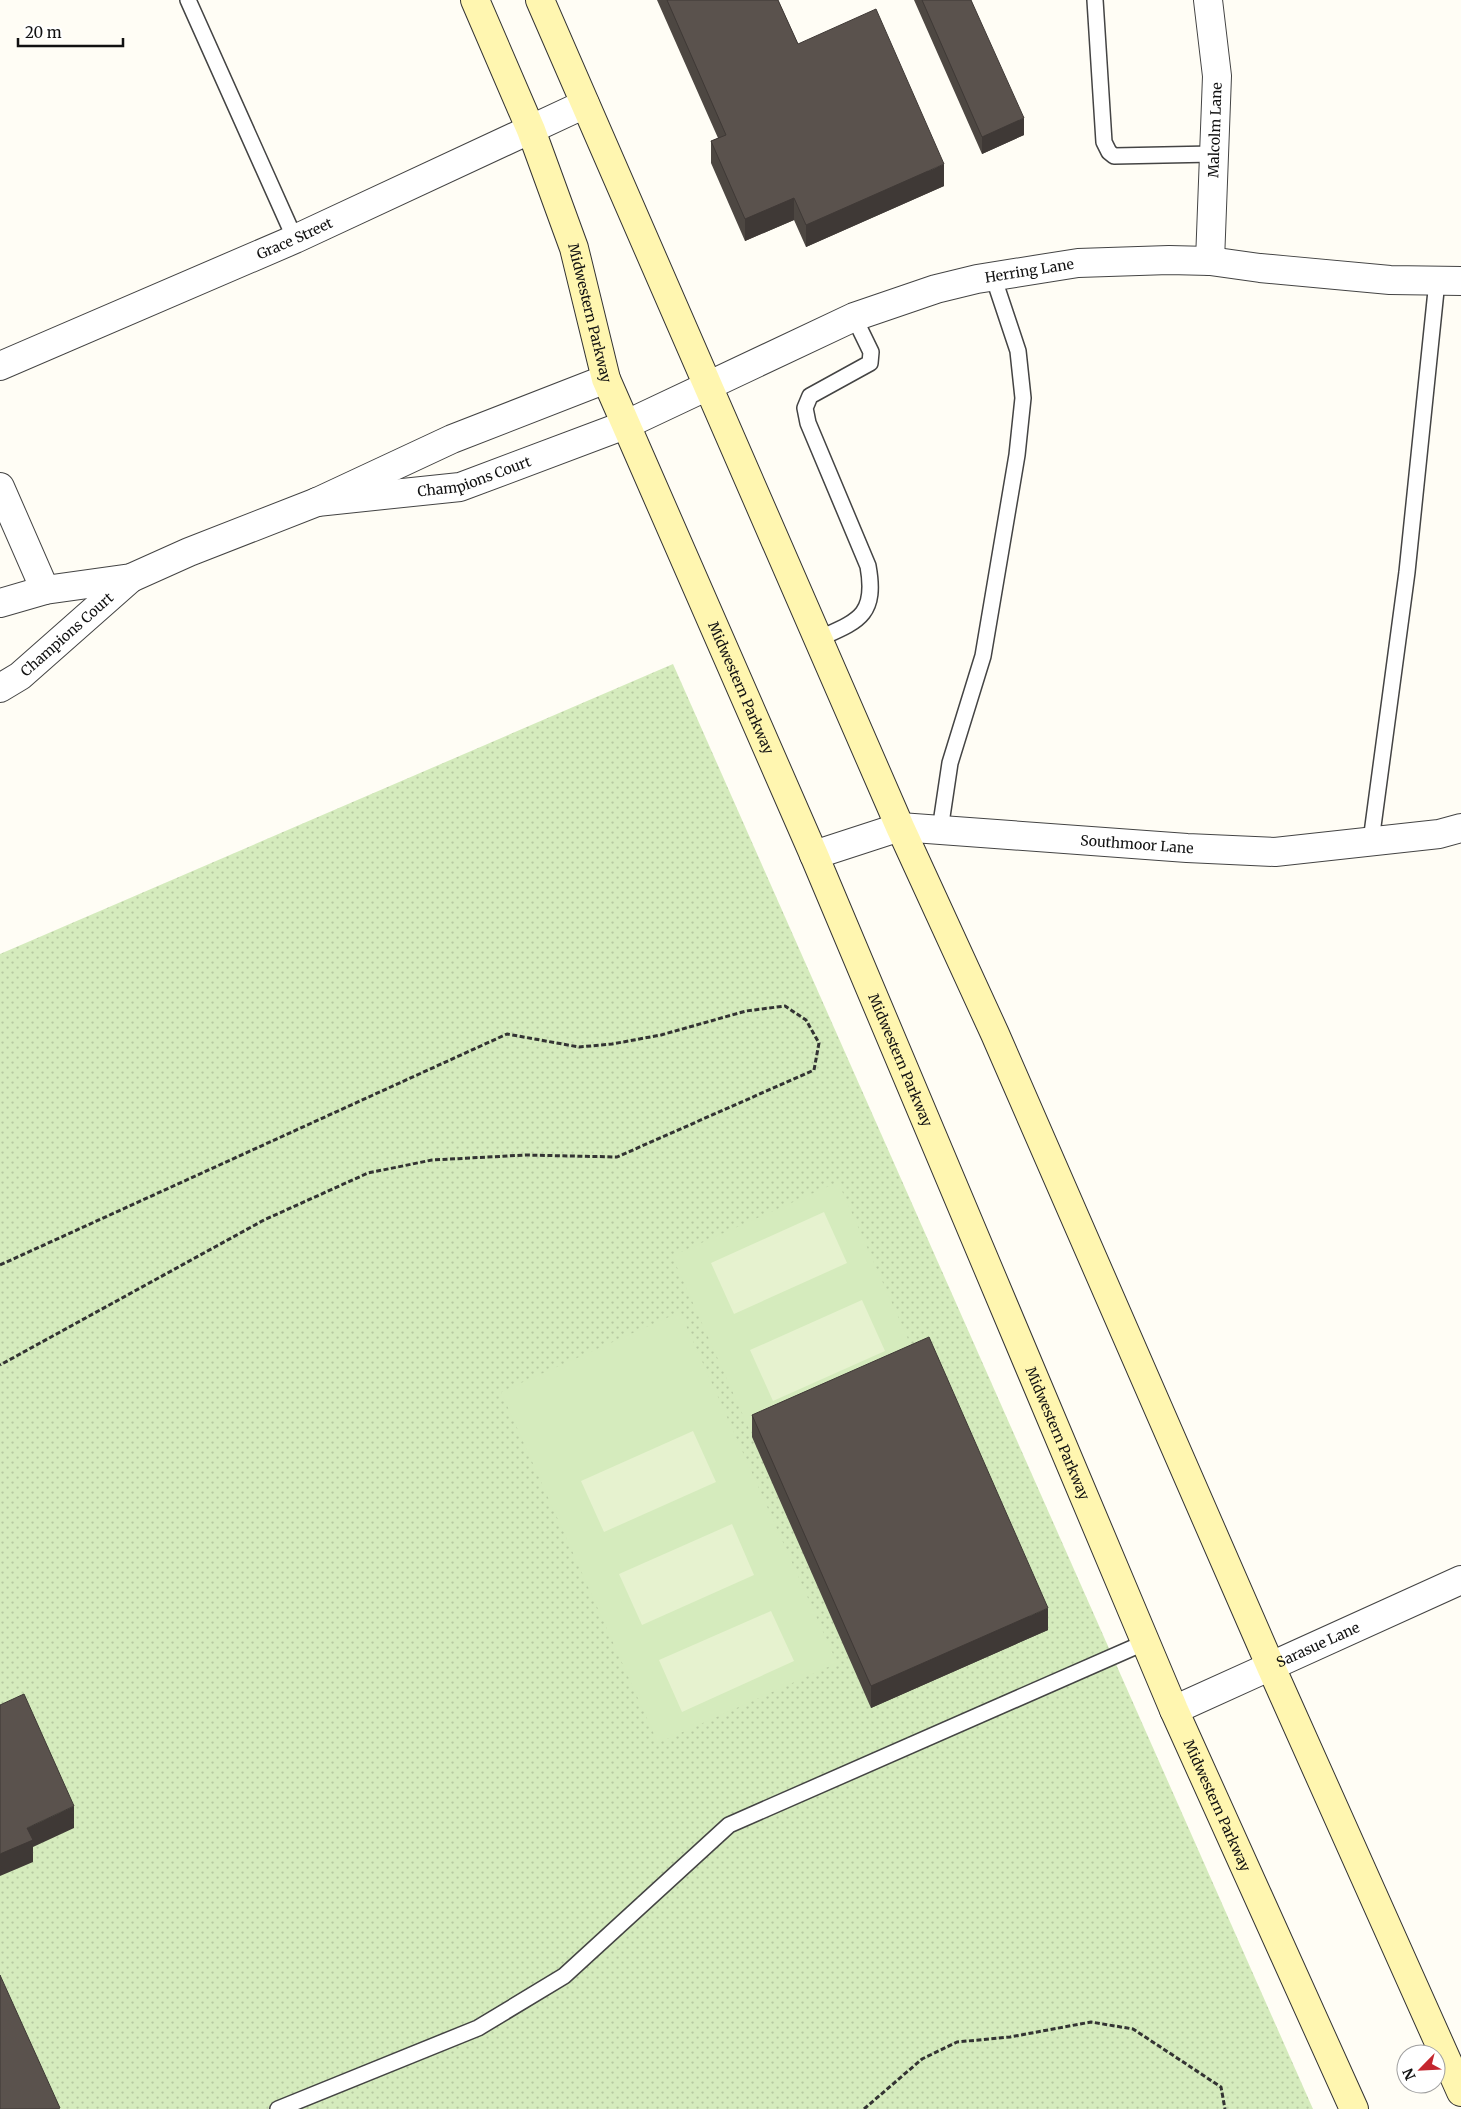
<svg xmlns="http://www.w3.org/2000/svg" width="1461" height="2109" font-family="Merriweather,serif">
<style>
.grass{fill:url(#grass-dots)}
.park{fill:#d5ebbd}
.pitch{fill:#e6f2cf}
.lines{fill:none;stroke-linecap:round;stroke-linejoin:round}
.service-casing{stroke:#444;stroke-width:18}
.minor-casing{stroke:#444;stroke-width:30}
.secondary-casing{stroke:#333;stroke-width:30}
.path{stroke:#333;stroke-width:3;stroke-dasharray:5 2.5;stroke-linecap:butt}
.service{stroke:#fff;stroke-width:15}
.minor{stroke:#fff;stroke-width:28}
.secondary{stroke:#fff6b0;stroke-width:28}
.wall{fill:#4d4742}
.shaded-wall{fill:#3f3936}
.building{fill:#5a524d;stroke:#3f3936}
.labels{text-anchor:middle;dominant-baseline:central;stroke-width:5;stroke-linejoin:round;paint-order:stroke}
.street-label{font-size:14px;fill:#111;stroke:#fff}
</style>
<defs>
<pattern id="grass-dots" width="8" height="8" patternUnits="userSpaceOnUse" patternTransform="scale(1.25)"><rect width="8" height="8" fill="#d5ebbd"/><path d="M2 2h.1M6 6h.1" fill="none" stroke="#b6c8a1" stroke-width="1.8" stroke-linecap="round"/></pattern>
</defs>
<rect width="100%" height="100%" fill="#fffdf5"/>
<path class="grass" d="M673 664 1313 2109H0V954Z"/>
<path class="park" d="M838 1182 916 1357 750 1431 672 1256Z
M680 1312 837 1663 658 1743 501 1392Z"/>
<path class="pitch" d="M824 1212 847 1263 734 1314 711 1263Z
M862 1300 885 1351 773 1401 750 1350Z
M693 1431 716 1482 604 1532 581 1481Z
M732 1524 754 1575 642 1625 619 1574Z
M771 1611 794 1661 682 1712 659 1660Z"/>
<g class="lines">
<g class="service-casing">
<path id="service" d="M188 0 295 239
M1095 0 1104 142 1109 152 1114 156 1213 154
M818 639C858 621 877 616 868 566L808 423 805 408 810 396 870 363 871 352 854 317
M940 830 950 763 983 656 1017 455 1023 398 1018 351 993 276
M1371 841 1407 572 1437 281
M278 2109 478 2028 564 1976 729 1825 1146 1642"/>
</g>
<g class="minor-casing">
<g id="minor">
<path d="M1208 0 1217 76 1210 261"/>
<path id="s1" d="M0 366 295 239 585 104"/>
<path d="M0 487 45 590"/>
<path id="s2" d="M317 502 460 487 625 425 854 317 936 289 977 279 1078 263 1169 260 1210 261 1260 268 1390 280 1461 281"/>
<path d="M0 603 45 590 131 578 189 552 317 502 452 439 606 379"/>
<path id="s3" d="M0 688 20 676 131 578"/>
<path id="s4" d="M814 855 900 827 1187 848 1275 852 1439 834 1461 828"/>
<path id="s5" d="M1174 1710 1461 1580"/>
</g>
</g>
<g class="secondary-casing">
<g id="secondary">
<path id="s6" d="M475 0 531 130 574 248 606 379 814 855 1174 1710 1354 2109"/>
<path d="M540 0 900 827 995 1034 1271 1667 1461 2092"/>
</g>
</g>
<path class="path" d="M0 1265 507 1034 579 1047 612 1044 661 1035 746 1011 785 1006 806 1020 819 1043 814 1070 617 1157 526 1155 432 1160 368 1173 264 1220 0 1365
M864 2109 922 2059 957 2042 1010 2037 1091 2022 1133 2029 1221 2087 1225 2109"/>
<use href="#service" class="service"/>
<use href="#minor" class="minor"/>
<use href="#secondary" class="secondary"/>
</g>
<path class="wall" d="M657 0H778L798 44 944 186 806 247 794 220 745 241 711 163V141L718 138Z
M914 0H971L1024 135 982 154Z
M752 1415 1048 1630 871 1708 752 1437Z"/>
<path class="shaded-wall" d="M1024 118V135L982 154V137Z
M944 164V186L806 247V225Z
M794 198V220L745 241V219Z
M1048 1608V1630L871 1708V1686Z
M74 1806V1828L33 1847V1862L0 1876V1854L27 1828Z"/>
<path class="building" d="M667 0H778L798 44 876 9 944 164 806 225 794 198 745 219 711 141 726 135Z
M922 0H971L1024 118 982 137Z
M929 1337 1048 1608 871 1686 752 1415Z
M24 1694 74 1806 27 1828 33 1840 0 1854V1705Z
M0 1975 60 2108 58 2109H0Z"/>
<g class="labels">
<g class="street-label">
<text transform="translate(1215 130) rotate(-88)">Malcolm Lane</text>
<text stroke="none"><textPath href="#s1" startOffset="321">Grace Street</textPath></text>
<text stroke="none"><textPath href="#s2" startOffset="755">Herring Lane</textPath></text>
<text stroke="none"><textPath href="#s6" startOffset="334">Midwestern Parkway</textPath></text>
<text stroke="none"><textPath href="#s2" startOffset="160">Champions Court</textPath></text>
<text stroke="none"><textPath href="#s3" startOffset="86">Champions Court</textPath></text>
<text stroke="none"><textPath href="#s6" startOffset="739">Midwestern Parkway</textPath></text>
<text stroke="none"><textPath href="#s4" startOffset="328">Southmoor Lane</textPath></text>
<text stroke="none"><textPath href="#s6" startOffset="1144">Midwestern Parkway</textPath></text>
<text stroke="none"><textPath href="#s6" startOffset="1549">Midwestern Parkway</textPath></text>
<text stroke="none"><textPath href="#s5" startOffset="158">Sarasue Lane</textPath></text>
<text stroke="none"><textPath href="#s6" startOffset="1954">Midwestern Parkway</textPath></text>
</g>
</g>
<g transform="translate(1421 2069) rotate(246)"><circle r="24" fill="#ffffff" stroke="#a0a0a0"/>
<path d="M0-4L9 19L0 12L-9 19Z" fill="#c4262e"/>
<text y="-8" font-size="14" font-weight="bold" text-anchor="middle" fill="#111111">N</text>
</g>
<path d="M18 38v8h105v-8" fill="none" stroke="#111111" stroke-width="2.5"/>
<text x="25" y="38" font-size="15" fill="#111111" stroke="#ffffff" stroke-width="4" paint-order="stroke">20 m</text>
</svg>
